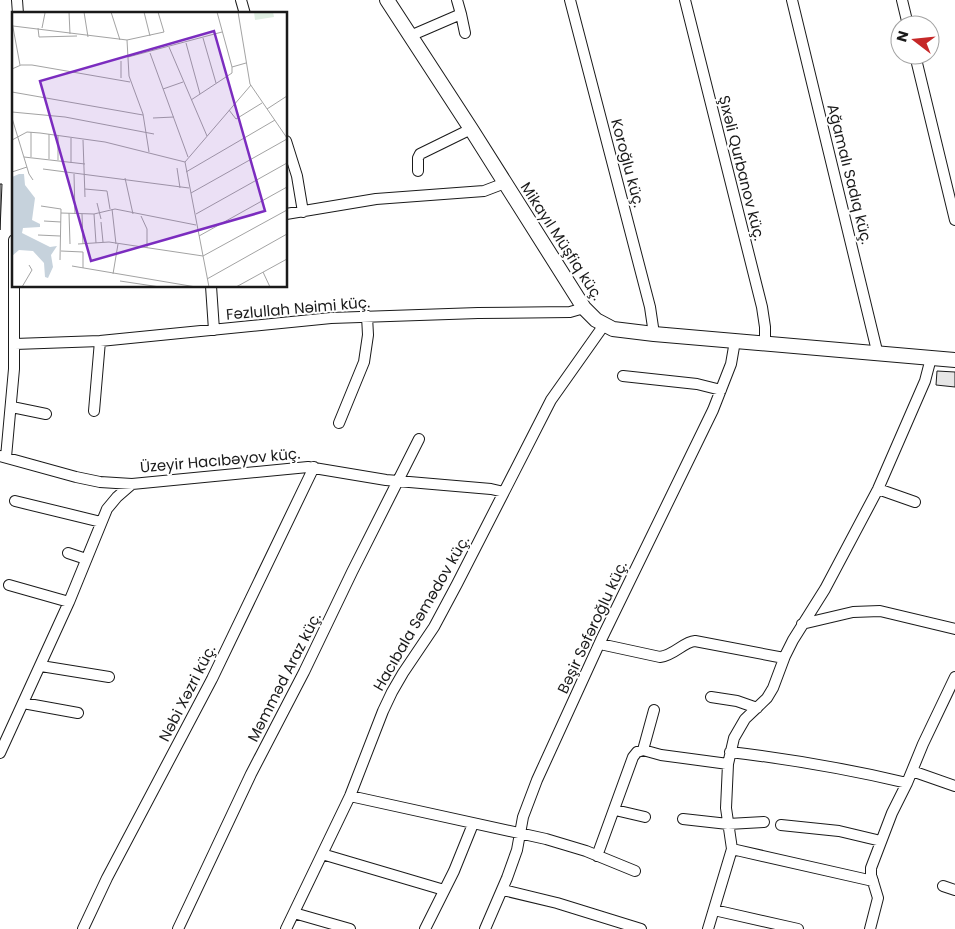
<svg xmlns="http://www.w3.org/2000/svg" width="955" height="929" font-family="Poppins,sans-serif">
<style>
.building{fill:#e6e6e6;stroke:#1a1a1a}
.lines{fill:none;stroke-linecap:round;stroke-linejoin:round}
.minor-casing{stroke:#1a1a1a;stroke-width:12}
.major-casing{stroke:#1a1a1a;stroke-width:16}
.minor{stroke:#fff;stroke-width:10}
.major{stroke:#fff;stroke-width:14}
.labels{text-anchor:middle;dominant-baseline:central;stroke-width:4;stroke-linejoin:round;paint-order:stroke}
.street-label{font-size:15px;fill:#1a1a1a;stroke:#fff}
.inset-road{fill:none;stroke:#a3a3a3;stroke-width:1}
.view{fill:#7b2cbf;fill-opacity:0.15;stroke:#7b2cbf;stroke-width:2.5}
.inset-edge{fill:none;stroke:#1a1a1a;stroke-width:2.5}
</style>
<rect width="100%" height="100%" fill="#fff"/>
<path class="building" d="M0 184H2L0 230Z
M937 371 955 372V387L936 385Z"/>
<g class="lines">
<g class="minor-casing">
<path id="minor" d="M17 0 18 14
M241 0 245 14
M570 0 650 307 654 334
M685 0 762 307 765 327V344
M792 0 878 355
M902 0 908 25
M461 14 465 33
M410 36 461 14 457 0
M915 55 955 220
M286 141 297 176 303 212
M418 171V158L420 154 471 129
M286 214 376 199 484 191 505 183
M211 286 214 330
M15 344 100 341 331 318 478 313 570 312 584 308
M623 376 697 384 721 390
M12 407 46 414
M94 411 100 341
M339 423 364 362 368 335 367 316
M0 456 76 477 100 482 132 484 308 467 386 480 491 489 504 492
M6 457 14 369V240
M878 489 915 502
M15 501 101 522
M68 553 86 559
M9 585 69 602
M802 624 853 612 880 611 955 629
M600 644 660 657C675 655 683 642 695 641L784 658
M41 666 109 677
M711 697 737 701 757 708
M23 703 78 713
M643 750 654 710
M730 752C790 759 848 769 907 783
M0 753 69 602 107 509 117 497 132 484
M912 771 955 786
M350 796 546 839 586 851 635 871
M615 810 645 817
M683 819 728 824 764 822
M781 825 839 831 881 841
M732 849 873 881
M322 854 444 890
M597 856 633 757 637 752 643 750 661 755 728 764
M943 886 955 890
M503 890 557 903 641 929
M714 910 798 929
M294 913 350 929
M83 929 107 878 212 679 314 467
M178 929 251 774 304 672 352 572 419 439
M286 929 350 796 383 711 392 692 403 673 434 627 457 584 551 400 604 325
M425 929 454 871 473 824
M485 929 507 878 517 850 523 817 537 780 601 640 713 410 731 364 735 341
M708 929 732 849 726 808 728 764 734 738 745 719 767 698 773 688 785 656 793 640 825 589 878 489 925 381 931 358
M870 929 878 898 871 875V868L892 813 907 783 923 744 955 677"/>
</g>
<g class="major-casing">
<path id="major" d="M387 0 471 129 584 308 596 320 613 329 654 334 955 360"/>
</g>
<use href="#minor" class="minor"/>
<use href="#major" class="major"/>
</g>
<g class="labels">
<g class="street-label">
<text transform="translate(628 163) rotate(75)">Koroğlu küç.</text>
<text transform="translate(742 168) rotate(76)">Şıxəli Qurbanov küç.</text>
<text transform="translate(850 174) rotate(76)">Ağamalı Sadıq küç.</text>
<text transform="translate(562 241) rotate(57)">Mikayıl Müşfiq küç.</text>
<text transform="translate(298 308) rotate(-5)">Fəzlullah Nəimi küç.</text>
<text transform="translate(220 460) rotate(-5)">Üzeyir Hacıbəyov küç.</text>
<text transform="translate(421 613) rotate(-60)">Hacıbala Səmədov küç.</text>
<text transform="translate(592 627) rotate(-65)">Bəşir Səfəroğlu küç.</text>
<text transform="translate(284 677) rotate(-63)">Məmməd Araz küç.</text>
<text transform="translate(187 693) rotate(-63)">Nəbi Xəzri küç.</text>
</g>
</g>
<g transform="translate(12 12)">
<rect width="275" height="275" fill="#fff"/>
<path d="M242 0H261L262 5 243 8Z" fill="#e0efe3"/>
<path d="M7 162H12L13 173 23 186 20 208 28 212V215L11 216 10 221 38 235 45 234 39 243 41 255 36 266 33 265 32 251 21 239 7 238 0 244V165Z" fill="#c6d2dc"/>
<path class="inset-road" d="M57 0 58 22M72 0 76 25M99 0 108 28M132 0 138 24M205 0 220 55M226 0 238 72 275 126M0 10 8 53M1 14 115 28 152 20 146 0M26 16 27 25 65 24M30 16 33 1M191 26 204 71M115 28 117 64 131 102 137 140M174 31 188 82M157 35 195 124M138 41 176 145M116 45 210 20M109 49V66M0 57 9 53H20L118 70M151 77 171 70M0 80 131 103M179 88 220 61V55L234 51M255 97 275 84M217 98 224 107 250 91M0 100 53 105 142 122M0 106 17 162 21 168M141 106 162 105M37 122V147M46 124V148M0 128 15 120 28 121 93 130 173 150M71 128 73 185M12 145 73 152M19 145V120M59 151V126M165 156 168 176M31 157 177 176M0 160 15 155M174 160 263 108M62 162 63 202M113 166 121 202M73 177 95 179 98 197M179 181 275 127M85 191 89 207M29 194 49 197 48 248M100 197 104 232M49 201 82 202 103 197 184 213M57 201 58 232M70 202 71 232M82 202 84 231M184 202 275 151M129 204 135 217V236M32 209 49 210M89 210 91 230M26 223 48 224M187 224 275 175M66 232 97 230 191 244 275 198M49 239 71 240V256M60 254 184 275M251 260 258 275M101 262 106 232M195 267 275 222M108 269 148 275M10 275 20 258 17 253M197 275 173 150 239 73M224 275 275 247"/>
<path class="view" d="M202 19 253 199 79 249 28 69Z"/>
<rect width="275" height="275" class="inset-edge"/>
</g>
<g transform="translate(915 40) rotate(286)"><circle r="24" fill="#ffffff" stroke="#a3a3a3"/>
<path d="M0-4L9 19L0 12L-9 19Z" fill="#c62828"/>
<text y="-8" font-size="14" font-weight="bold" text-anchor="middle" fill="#1a1a1a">N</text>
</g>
</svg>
